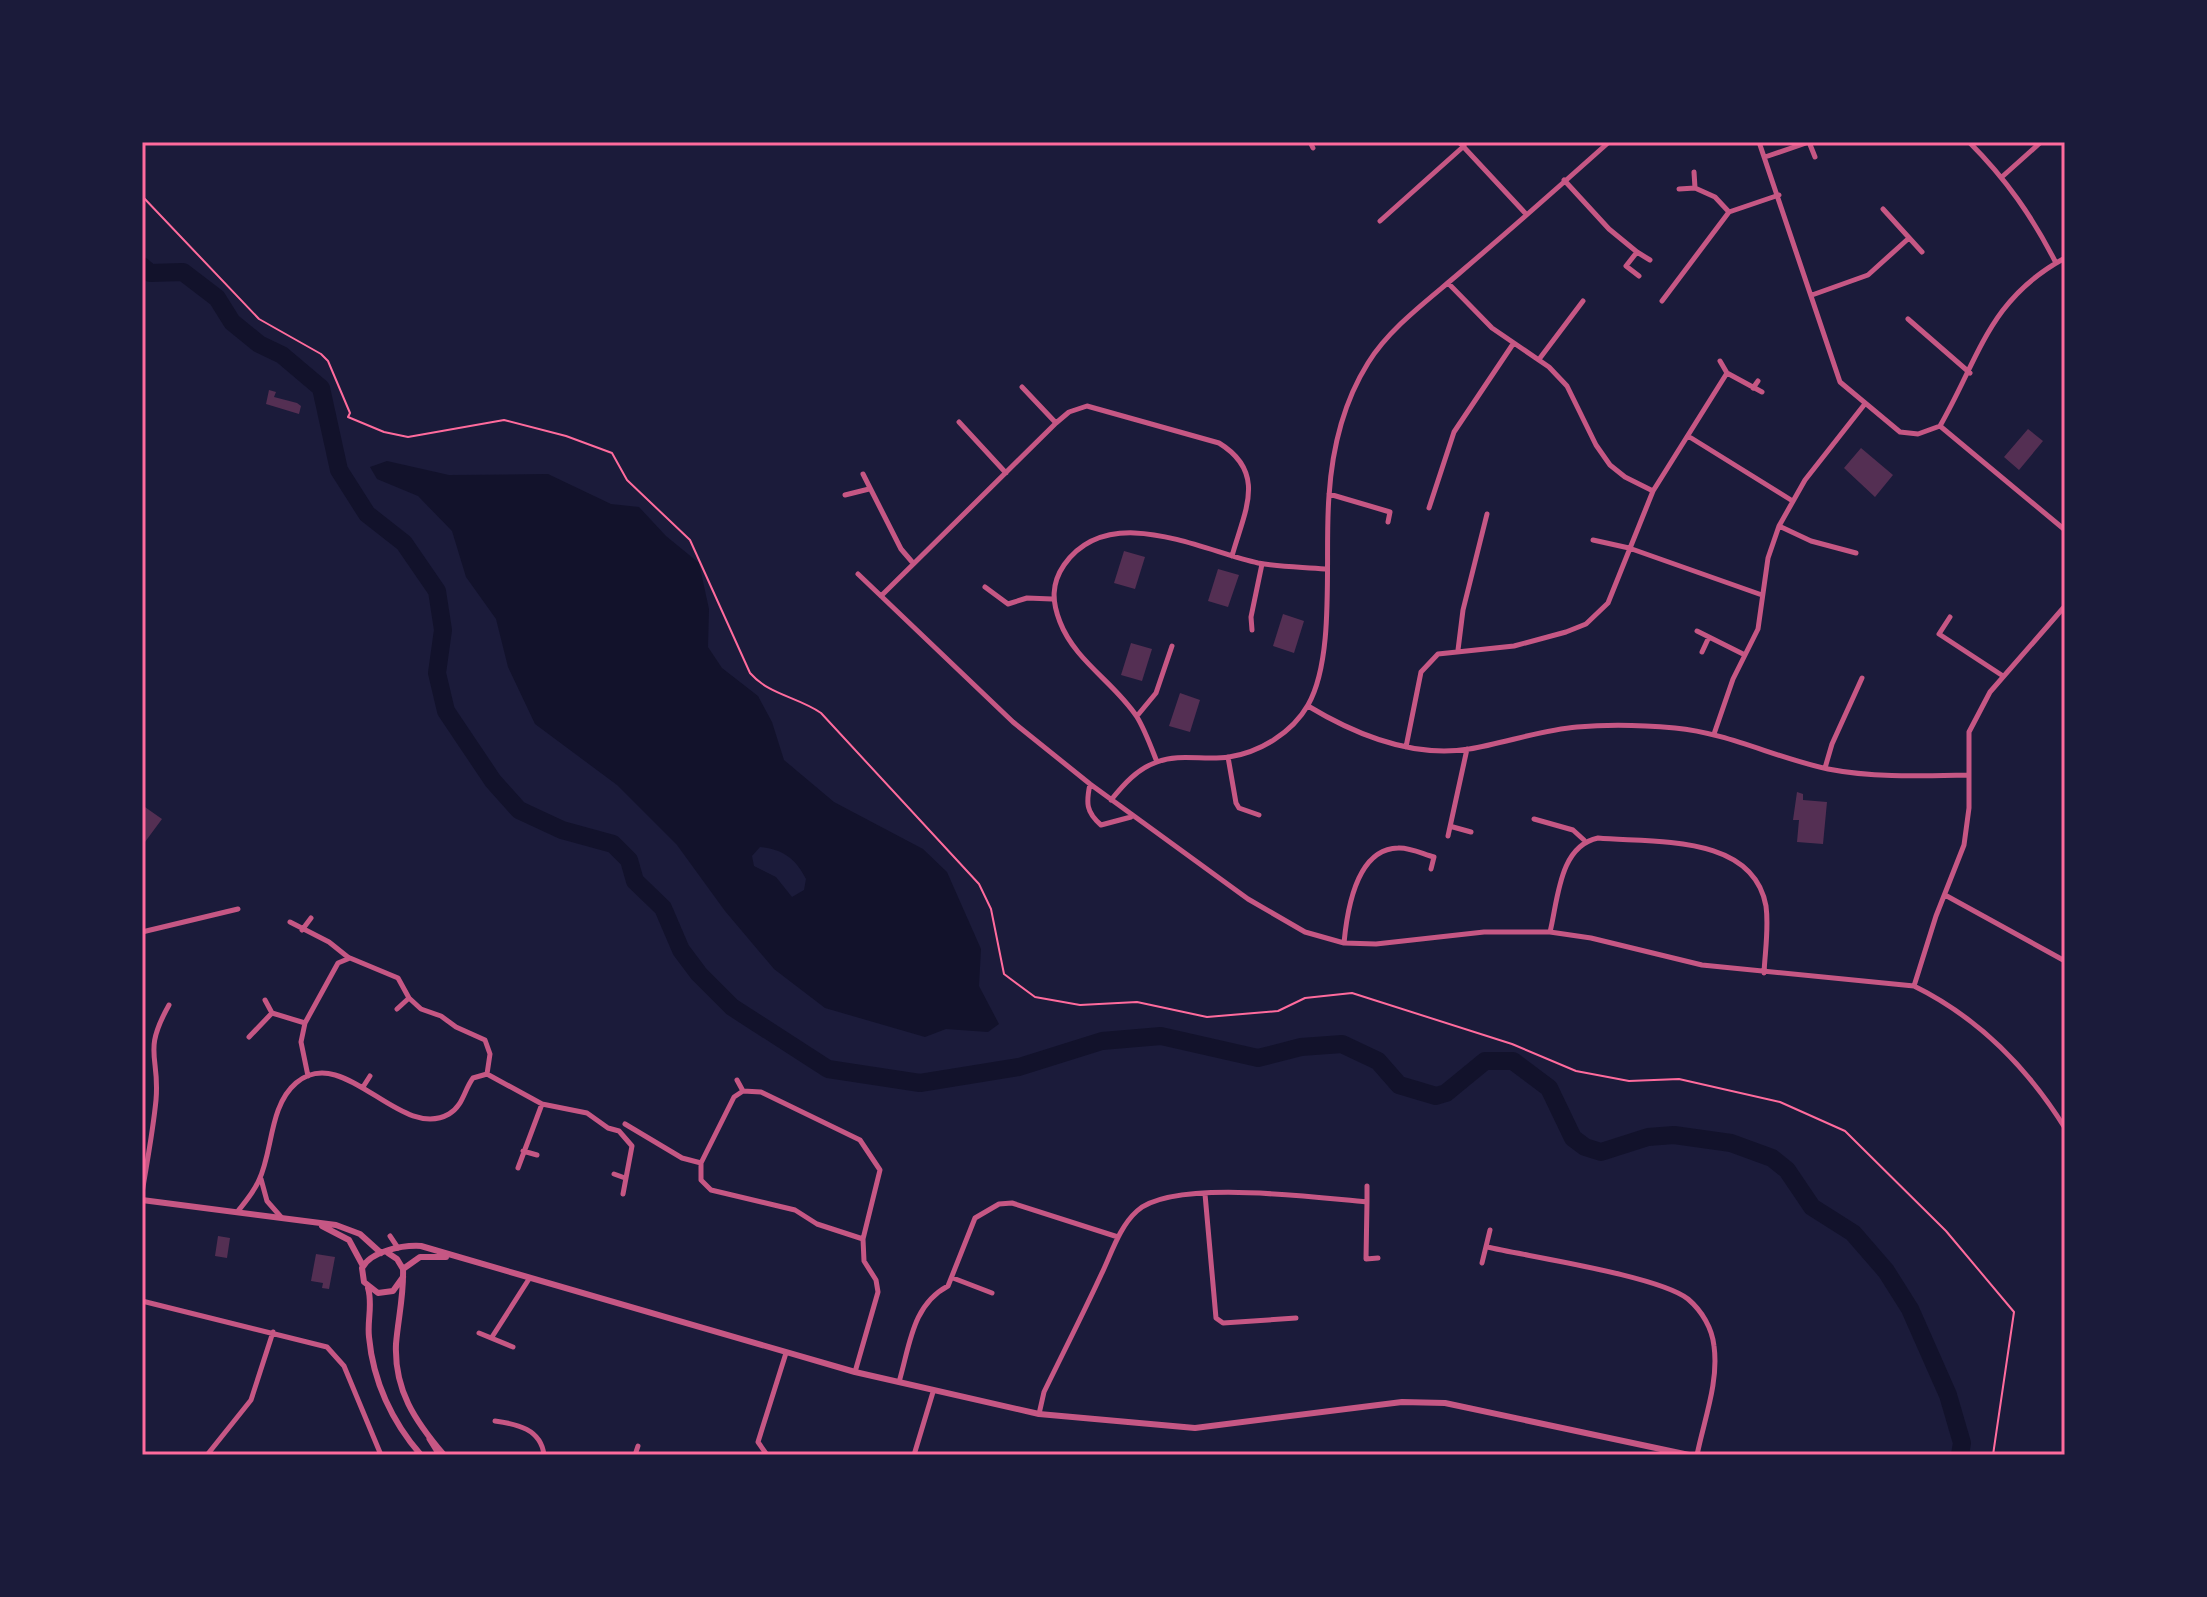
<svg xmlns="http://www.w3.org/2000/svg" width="2207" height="1597" font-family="Manrope,sans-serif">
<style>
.water{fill:#12122b;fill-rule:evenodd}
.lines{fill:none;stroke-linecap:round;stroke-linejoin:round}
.river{stroke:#12122b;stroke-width:18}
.building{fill:#542f53}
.path{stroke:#ff6b9d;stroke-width:2}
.minor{stroke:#c65784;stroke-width:5}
.tertiary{stroke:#c65784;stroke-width:6}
.neatline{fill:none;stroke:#ff6b9d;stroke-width:3}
</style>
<rect width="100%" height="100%" fill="#1b1b3a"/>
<path class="water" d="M387 461 449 475 548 474 611 504 639 507 666 536 699 563 709 609 708 647 722 668 758 696 772 722 784 760 834 802 923 849 947 872 981 949 979 986 999 1024 988 1032 946 1029 925 1037 825 1008 774 969 725 911 677 845 617 785 535 724 508 667 496 619 466 577 452 531 418 496 377 479 370 467ZM760 847C783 849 796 859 806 879L804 890 792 897 776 877 754 866 752 856Z"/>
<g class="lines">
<path class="river" d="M142 266 150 273 183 272 217 298 232 322 259 344 282 355 321 388 339 470 367 514 404 543 437 591 443 630 437 673 446 711 493 781 519 810 562 830 613 844 629 860 635 881 663 908 681 950 699 974 732 1007 828 1069 920 1083 1019 1067 1102 1041 1161 1036 1258 1058 1301 1047 1342 1044 1378 1061 1399 1085 1436 1096 1446 1093 1485 1061H1513L1549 1088 1573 1138 1585 1147 1601 1152 1648 1137 1674 1135 1731 1143 1772 1158 1787 1170 1812 1207 1853 1233 1886 1271 1910 1309 1948 1395 1962 1443 1960 1455"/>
</g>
<path class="building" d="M269 390 276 392 274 397 297 403 301 406 299 414 266 404Z
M2028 429 2043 441 2019 470 2004 457Z
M1861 448 1893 475 1875 497 1844 468Z
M1124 551 1145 557 1135 589 1114 583Z
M1218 569 1239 575 1228 607 1208 601Z
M1283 614 1304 621 1294 653 1273 646Z
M1131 643 1152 649 1142 681 1121 675Z
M1180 693 1200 700 1190 732 1169 726Z
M1797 792 1803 794V800L1827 802 1823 844 1797 842 1799 820H1793Z
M142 805 162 819 142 846Z
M218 1236 230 1238 227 1258 215 1256Z
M316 1254 335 1257 329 1289 322 1288 323 1283 311 1281Z"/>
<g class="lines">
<path class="path" d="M142 196 259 319 321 354 328 361 350 413 348 417 384 432 408 437 504 420 566 436 612 453 627 480 690 540 750 673C769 695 798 697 821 713L979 884 991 909 1004 974 1035 997 1080 1005 1137 1002 1207 1017 1278 1011 1305 998 1352 993 1512 1044 1576 1071 1629 1081 1679 1079 1780 1102 1845 1131 1946 1231 2014 1312 1993 1455"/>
<path class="minor" d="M1310 142 1313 148
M1459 142 1526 214
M1759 142 1840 382 1900 432 1918 434 1940 426C1980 356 1989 299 2065 258
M1809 142 1815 157
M1969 142C2006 179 2032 216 2056 263
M1765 157 1809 142
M1694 172 1695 188 1715 197 1729 212
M2003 176 2041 142
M1564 180 1609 229 1637 252 1626 266 1639 276
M1679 189 1695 188
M1883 209 1922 252
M1380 221 1464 146
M1637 252 1650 260
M1448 283 1492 328 1549 367 1567 386 1596 445 1610 465 1625 477 1653 491
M1812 295 1868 275 1909 238
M1662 301 1729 212 1779 195
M1908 319 1970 373
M1540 358 1583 301
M1720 361 1727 373
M1022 387 1056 423
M1753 388 1758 381
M959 422 1006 473
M1940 426 2065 530
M1688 436 1791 500
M863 474 901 549 913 563
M1329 494 1390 512 1388 522
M845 495 869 489
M1429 508 1454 432 1513 344
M1779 526 1811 541 1856 553
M1593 540 1629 548 1762 595
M858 574 1013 722 1090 784 1248 899 1305 932 1344 943 1376 944 1484 932H1550L1591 938 1702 965 1914 986C1979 1018 2027 1067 2065 1128
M985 587 1008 604 1027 598 1052 599
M881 596 1056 423 1069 412 1087 406 1219 443C1268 473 1244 512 1232 556
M1950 617 1939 634 2003 676
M1252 630 1251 617 1262 564
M1697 631 1745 655
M1458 650 1463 610 1487 514
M1702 652 1709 637
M1308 706C1356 735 1412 758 1469 749 1505 743 1541 730 1577 727 1609 724 1643 725 1675 728 1728 733 1776 758 1828 769 1874 778 1921 776 1968 775
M1137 716 1156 693 1172 646
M1714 734 1733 679 1758 629 1768 558 1779 526 1805 480 1864 405
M1406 747 1421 672 1438 654 1514 646 1566 632 1586 624 1608 603 1653 491 1727 373 1762 392
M1228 757 1236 803 1239 808 1259 815
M1157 762C1151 747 1145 730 1137 717 1115 683 1075 661 1060 622 1052 602 1051 584 1064 565 1109 501 1200 550 1258 563 1280 567 1303 567 1325 569
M1825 768 1832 744 1862 678
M1090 784C1086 803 1086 812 1101 825L1131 817
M1111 800C1124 784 1137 769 1157 762 1180 753 1205 761 1229 757 1260 752 1292 733 1308 705 1336 656 1324 555 1329 496 1332 450 1343 403 1368 363 1390 327 1431 298 1463 270 1512 228 1561 185 1609 142
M1534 819 1573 830 1584 840
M1453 827 1471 832
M1448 836 1467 749
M1945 895 2065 961
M290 922 329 942 349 958
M302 930 311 918
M142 932 238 909
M1550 932C1558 900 1559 846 1598 838 1652 843 1753 833 1766 906 1769 928 1765 952 1764 973
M1344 943C1347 911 1356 849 1398 848 1409 847 1423 854 1434 857L1431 869
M1914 986 1936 916 1964 845 1969 808V732L1990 692 2065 606
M265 1000 272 1013
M397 1009 409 998
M249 1037 272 1013 305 1023
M308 1076 301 1042 305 1023 338 963 350 958 398 978 409 998 421 1009 441 1016 456 1027 485 1040 490 1054 487 1074
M737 1080 743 1091
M363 1087 370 1076
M625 1124 682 1158 701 1163
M523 1151 537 1155
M518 1168 542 1104
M614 1174 625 1178
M261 1179 267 1201 281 1217
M142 1193C147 1162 153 1131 156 1100 160 1055 142 1053 169 1005
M1205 1194 1216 1318 1223 1323 1296 1318
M1367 1202V1186
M238 1211C246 1201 254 1192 259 1180 273 1151 269 1106 296 1083 344 1042 400 1142 449 1114 463 1106 464 1090 473 1078L487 1074 542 1104 587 1113 608 1128 619 1131 632 1146 623 1194
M390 1236 398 1248
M1487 1247C1531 1257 1659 1276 1688 1299 1702 1311 1712 1328 1714 1346 1719 1382 1704 1420 1697 1455
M1482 1263 1490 1230
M953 1278 992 1293
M142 1301 327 1347 344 1366 381 1455
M479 1333 513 1347
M492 1337 529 1279
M855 1372 878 1292 876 1280 864 1261 863 1239 817 1224 795 1210 711 1190 701 1180V1163L734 1097 743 1091 761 1092 860 1140 880 1170 863 1239
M899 1382C910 1345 912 1305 948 1286L975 1218 999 1204 1012 1203 1118 1237
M1039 1414 1044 1392C1063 1353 1083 1314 1101 1275 1111 1255 1119 1227 1137 1211 1174 1178 1317 1198 1367 1202L1366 1259 1378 1258
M495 1421C517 1424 541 1429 544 1455
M429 1439 439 1455
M207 1455 251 1400 273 1332
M635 1455 638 1446
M767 1455 758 1442 786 1353
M914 1455 933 1392"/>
<path class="tertiary" d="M142 1200 336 1225 360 1234 381 1253
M322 1226 349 1240 363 1266
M388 1253 397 1259 403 1269C404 1295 398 1319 396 1344 394 1390 415 1421 444 1455
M403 1269 420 1257H446
M403 1277 393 1291 378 1293 364 1282 362 1268C371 1251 402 1245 421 1246L855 1372 1039 1414 1195 1428 1402 1402 1445 1403 1689 1455
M368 1288C373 1305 367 1320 369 1337 373 1381 392 1422 421 1455"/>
</g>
<rect width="2207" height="1597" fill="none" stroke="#1b1b3a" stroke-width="288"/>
<rect x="144" y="144" width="1919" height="1309" class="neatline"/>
</svg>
